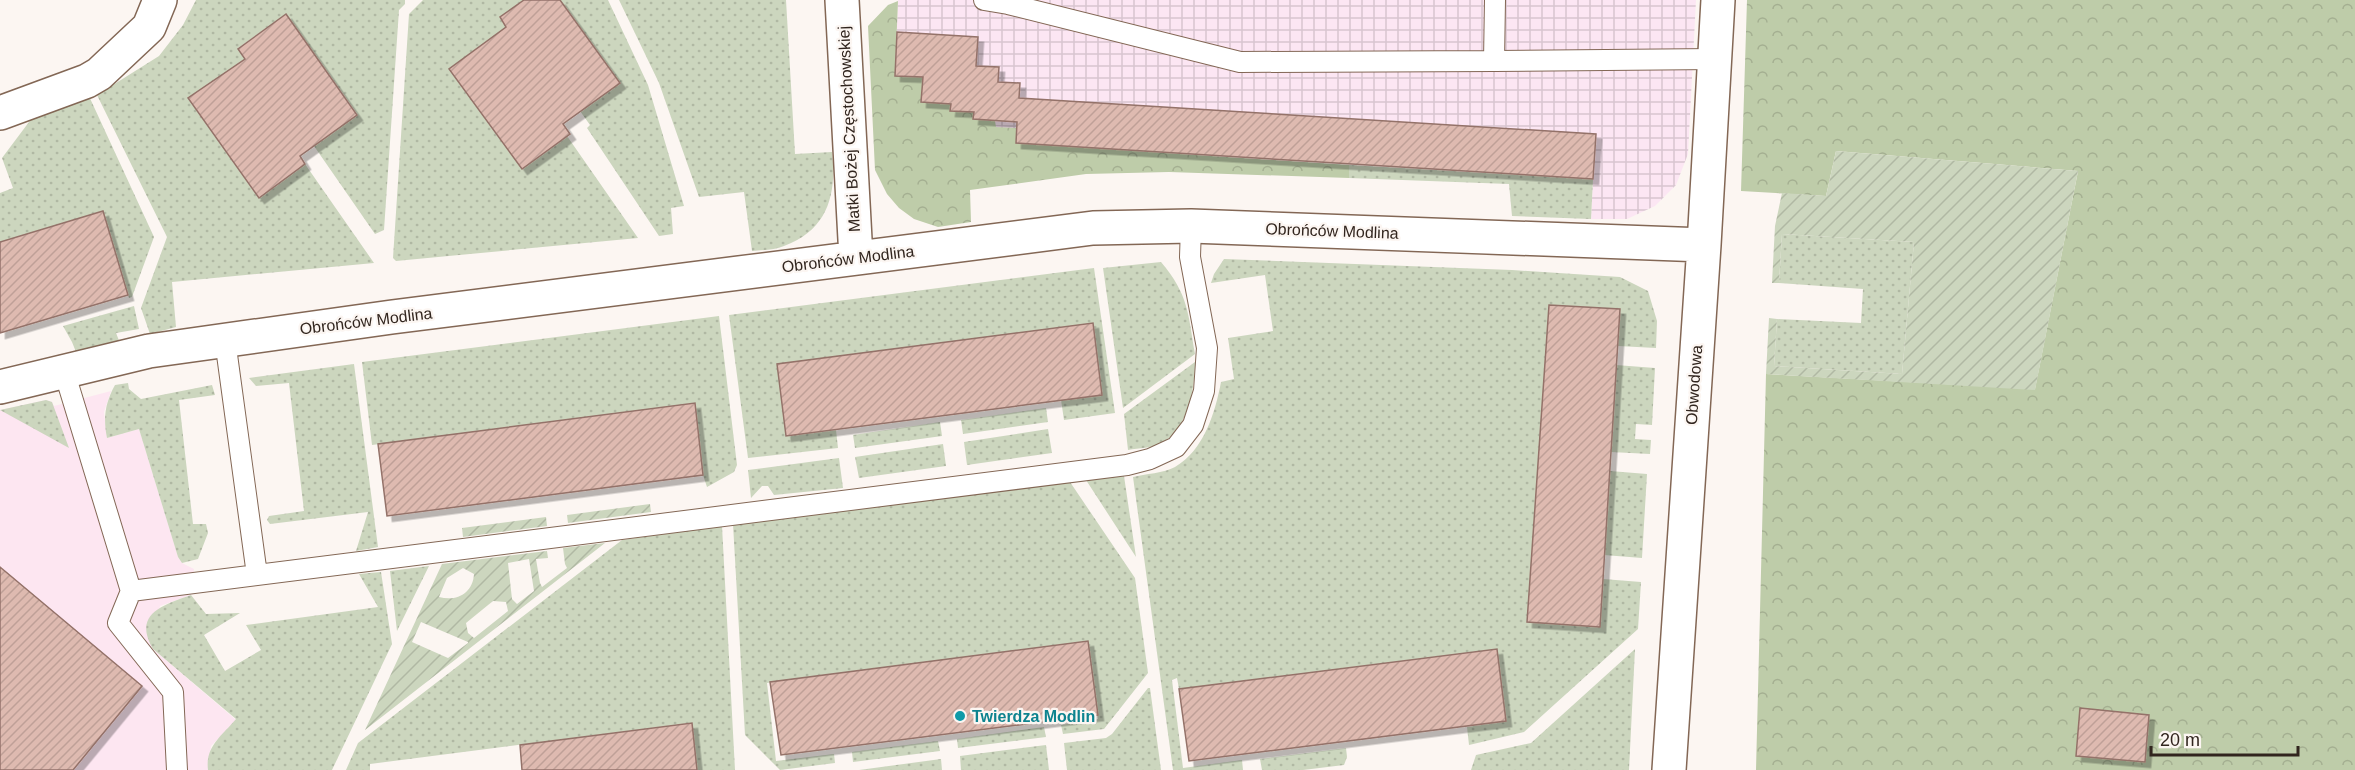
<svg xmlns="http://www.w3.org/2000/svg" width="2355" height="770" font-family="Arial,sans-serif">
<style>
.commercial{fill:#fde6f1}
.industrial{fill:url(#industrial-grid)}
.grass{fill:url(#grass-dots)}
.forest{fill:url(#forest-crowns)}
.garden{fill:url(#garden-furrows);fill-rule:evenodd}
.building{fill:url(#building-hatch);stroke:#947269;stroke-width:1.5;filter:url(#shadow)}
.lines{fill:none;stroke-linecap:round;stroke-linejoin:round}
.service-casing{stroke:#836755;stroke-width:22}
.minor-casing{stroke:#836755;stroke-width:36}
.service{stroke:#fff;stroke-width:20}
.minor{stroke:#fff;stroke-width:33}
.culture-dot{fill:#0f9aa8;stroke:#fcf6f2;stroke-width:2}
.labels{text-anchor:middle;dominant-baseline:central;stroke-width:4.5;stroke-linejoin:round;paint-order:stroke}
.street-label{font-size:16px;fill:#31251e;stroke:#fcf6f2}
.culture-label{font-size:16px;font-weight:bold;fill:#0d838f;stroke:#fcf6f2;text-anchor:start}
</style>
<defs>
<pattern id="industrial-grid" width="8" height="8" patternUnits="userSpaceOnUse" patternTransform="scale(1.5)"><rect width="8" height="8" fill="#fce6f3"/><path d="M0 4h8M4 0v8" fill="none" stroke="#d8c5d0"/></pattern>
<pattern id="grass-dots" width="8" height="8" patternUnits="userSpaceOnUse" patternTransform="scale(1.5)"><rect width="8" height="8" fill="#ccd6be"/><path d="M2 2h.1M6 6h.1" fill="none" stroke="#b0b8a3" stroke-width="1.8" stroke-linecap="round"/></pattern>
<pattern id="forest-crowns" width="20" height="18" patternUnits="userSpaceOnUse" patternTransform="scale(1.5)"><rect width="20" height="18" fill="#becca9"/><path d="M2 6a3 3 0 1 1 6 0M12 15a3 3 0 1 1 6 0" fill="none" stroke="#a4af91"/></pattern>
<pattern id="garden-furrows" width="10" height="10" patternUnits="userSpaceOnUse" patternTransform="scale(1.5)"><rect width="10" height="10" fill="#ccd6be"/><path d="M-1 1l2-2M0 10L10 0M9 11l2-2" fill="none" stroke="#b0b8a3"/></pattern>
<pattern id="building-hatch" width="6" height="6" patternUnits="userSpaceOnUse" patternTransform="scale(1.5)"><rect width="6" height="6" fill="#debab0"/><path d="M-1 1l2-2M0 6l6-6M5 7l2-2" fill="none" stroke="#bfa097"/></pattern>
<filter id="shadow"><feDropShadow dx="5.5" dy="5.5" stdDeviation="0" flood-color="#0004"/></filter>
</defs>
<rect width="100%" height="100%" fill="#fcf6f2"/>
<path class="commercial" d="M111 391 104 412 107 438 139 429 178 557 182 563 194 569 191 595 160 606 153 649 236 720 211 746 208 770H0V410L46 400 52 402 54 406Z"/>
<path class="industrial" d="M898 0H1696L1688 154 1676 185 1655 206 1627 219H1591L1593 179 1016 143 995 127 973 119 974 113 950 111V104L895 76Z"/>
<path class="grass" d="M196 0H405V4L399 10 384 230 375 234 314 146 357 114 286 14 238 48 245 59 189 98 259 198 305 164 374 263 172 282 176 327 150 334 141 308 167 237 97 95 159 56 183 25Z
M423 0H524L500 17 506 27 450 69 567 136 638 238 396 261 393 258 409 14Z
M560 0H608L648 85 684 206 671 208 673 234 659 236 587 128 590 125 580 111Z
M619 0H786L795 154 832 152C837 194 828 230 784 246 775 250 762 250 752 251L744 192 699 197 659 83Z
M88 94 154 237 132 297 129 298 103 211 0 242V193L13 188 2 158 35 114Z
M1349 165 1593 179 1591 219 1512 216 1509 184 1349 178Z
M1782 234 1914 242 1902 374 1774 366 1777 319 1861 323 1863 289 1779 283Z
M1224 259 1512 270 1620 277 1648 291 1657 321 1656 348 1618 346 1620 309 1549 305 1603 579 1641 582 1638 629 1524 732 1469 745 1467 727 1506 721 1497 649 1179 689 1177 678 1172 680 1183 768 1242 760 1243 770H1173L1133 477C1145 474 1164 473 1175 467 1204 450 1215 413 1221 382L1234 379 1228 338 1273 331 1265 275 1211 283 1214 274Z
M1161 262C1189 295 1188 314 1195 354L1123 408 1103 268Z
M1094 268 1115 413 1064 420 1061 400 1102 395 786 436 836 430 838 448 748 458 729 315Z
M134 306 139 329 116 333 120 343 76 352 72 342 63 326Z
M719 316 737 465 734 472 707 487 703 475 695 403 372 445 362 362Z
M1195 362C1195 388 1188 430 1161 443 1152 448 1139 448 1128 450L1124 414Z
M354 364 378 547 356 551 368 512 270 524 267 520 269 516 304 511 289 383 256 386 249 378Z
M1616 365 1655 368 1652 425 1636 424 1635 439 1651 440 1650 454 1611 452Z
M128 383 129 389 141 399 212 385 215 395 179 400 193 524H206L208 533 198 559 182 563 178 557 139 429 107 438C103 418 105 403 115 385Z
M46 400 52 402 69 448 0 410Z
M1046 408 1048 422 963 434 961 420Z
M940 422 942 436 855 448 853 435Z
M1048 429 1052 453 967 465 964 442Z
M943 444 946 466 859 478 855 457Z
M839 458 843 488 774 495 768 486H762L751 498 748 470Z
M1610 471 1647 474 1642 558 1604 555Z
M1124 476 1136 557 1086 480Z
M1070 482 1135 578 1148 673 1104 729 1063 734 1061 725 1098 719 1087 641 767 683 776 761 834 754 835 763 780 770 745 735 733 524Z
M722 526 735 770H697L691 723 370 764V770H346L358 743 622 540Z
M429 566 397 631 390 571Z
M381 572 392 644 332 770H208C205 746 222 736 236 719L153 649C132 613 164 605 191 595L206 614 240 613 204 635 225 671 261 650 246 625 378 607 359 574Z
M1635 649 1629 770H1471L1476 755 1531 743Z
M1148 688H1150L1161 770H1067L1064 743 1106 738 1112 734Z
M1044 727 1046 737 958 748 957 739Z
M938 741 940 751 853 762 852 752Z
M1046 745 1049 770H961L960 756Z
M1346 748 1347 757 1344 765 1303 770H1262L1260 759Z
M941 759 942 770H859Z"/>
<path class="forest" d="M1747 0H2355V770H1756L1766 374 2035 389 2078 171 1836 151 1826 196 1741 191Z
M898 1 895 75 923 77 951 104V111L974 112 973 119 995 121 996 127 1017 128V143L1349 165V178L1169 172 1086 174 970 190 971 222 938 227 914 219 899 208 887 194 875 170 868 26 888 5Z"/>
<path class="garden" d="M1836 151 2078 171 2035 390 1766 374 1769 318 1777 319 1774 366 1902 374 1914 242 1782 234 1779 283H1772L1775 226 1782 193 1826 196Z
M650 504 651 512 568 523 567 515Z
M546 517 547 526 463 537 462 528Z
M605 543 365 730 442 564 547 551 548 558 536 559 540 583 542 587 567 568 565 564 563 548ZM529 559 534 591 517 604 512 599 508 563ZM463 568 474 574C473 593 457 602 439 597L447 578ZM493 601 506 602 508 611 474 638 468 633 466 623ZM421 622 468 642V643L448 658 412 642Z"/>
<path class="building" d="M524 0H560L620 83 563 124 570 134 522 169 449 69 506 27 500 17Z
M286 14 357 115 300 156 305 164 259 198 188 98 245 59 238 49Z
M897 32 978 37 976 66 999 67 998 82 1020 83 1019 98 1596 134 1593 179 1016 143 1017 122 973 119 974 112 950 111 951 104 921 102 923 77 895 76Z
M103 211 128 295 0 333V242Z
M1549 305 1620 309 1600 627 1527 622Z
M1093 323 1102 395 786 436 777 364Z
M695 403 703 475 387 516 378 444Z
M0 567 142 686 73 770H0Z
M1088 641 1098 715 781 755 770 682Z
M1497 649 1506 721 1189 761 1179 689Z
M2080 708 2149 715 2145 762 2076 756Z
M692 723 697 770H522L520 745Z"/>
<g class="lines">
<g class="service-casing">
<path id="service" d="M984 0 1008 4 1240 62 1494 61
M1495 0 1494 61 1715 59
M225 340 257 575
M64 371 131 591 118 623 173 692 177 770
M131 591 1127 465 1150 459 1176 447 1193 425 1204 391 1207 348 1190 257 1191 226"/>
</g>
<g class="minor-casing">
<path id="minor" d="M842 0 856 258
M0 113 87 81 99 74 149 27 160 0
M0 387 149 351 392 317 1093 228 1191 226 1704 245
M1669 770 1704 245 1718 0"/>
</g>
<use href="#service" class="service"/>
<use href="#minor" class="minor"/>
</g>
<circle class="culture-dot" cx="960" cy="716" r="6"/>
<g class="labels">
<g class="street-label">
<text transform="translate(849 129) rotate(-93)">Matki Bożej Częstochowskiej</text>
<text transform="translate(1332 231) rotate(2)">Obrońców Modlina</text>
<text transform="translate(848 259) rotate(-7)">Obrońców Modlina</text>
<text transform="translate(366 321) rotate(-7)">Obrońców Modlina</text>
<text transform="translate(1694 385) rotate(-86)">Obwodowa</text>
</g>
<g class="culture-label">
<text x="972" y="716">Twierdza Modlin</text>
</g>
</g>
<path d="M2151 746v9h147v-9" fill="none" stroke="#31251e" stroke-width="3"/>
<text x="2160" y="746" font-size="18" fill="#31251e" stroke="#fcf6f2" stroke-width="4.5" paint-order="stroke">20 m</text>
</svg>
